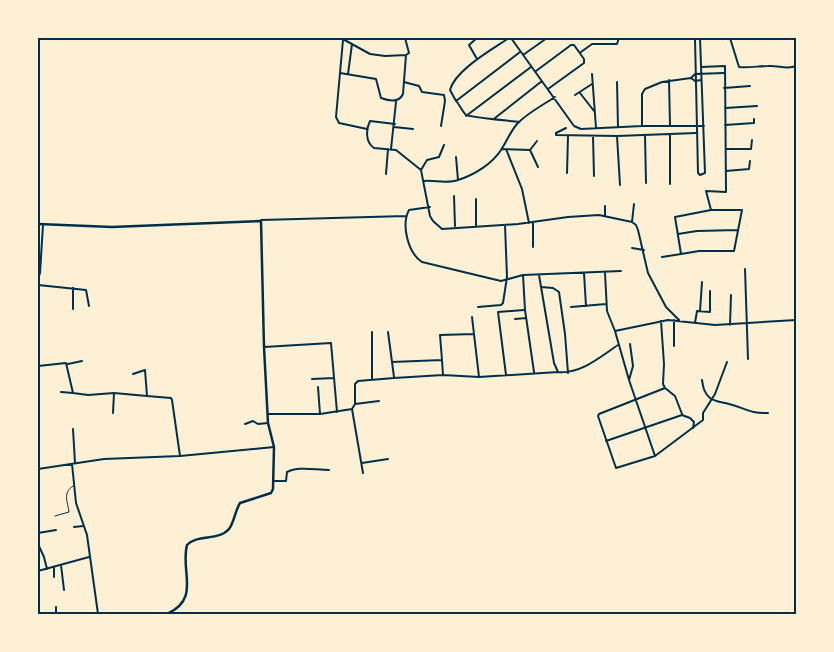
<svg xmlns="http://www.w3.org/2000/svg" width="834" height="652" font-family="Inter,sans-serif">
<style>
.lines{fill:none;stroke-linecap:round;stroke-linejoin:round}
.service{stroke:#003049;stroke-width:1}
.minor{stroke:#003049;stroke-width:2}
.tertiary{stroke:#003049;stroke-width:2.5}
.neatline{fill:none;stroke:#003049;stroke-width:2}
</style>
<rect width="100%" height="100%" fill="#fdf0d5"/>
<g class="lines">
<path class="service" d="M55 516 69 512C68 502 62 493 73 486"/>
<path class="minor" d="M341 38 370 54 385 56 406 55 409 53 405 38
M477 38 469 45 477 59
M509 38C493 49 455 70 450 90L456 101 520 52
M511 38 574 126 581 129 642 126H704
M695 38 698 173 700 175 705 173 700 38
M730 38 739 67C748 68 759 66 768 66 778 65 787 70 796 66
M343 40 336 117 339 123 367 129
M581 52 592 44H617L619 38
M523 55 547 38
M701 67 725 66 726 192 706 191 711 210
M536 71 571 45H574L584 59V63L548 89
M340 73 376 79 381 98C389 101 399 103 403 94L406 55
M348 74 352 44
M592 74 596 128
M691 78 695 81 701 80
M669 80 670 125
M404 82 419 86 422 92 444 95 445 101 441 126
M617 82 618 127
M724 88 750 86
M580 93 594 111
M575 95 592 84
M457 102C460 106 463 112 466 115 468 117 512 121 519 122
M725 108 757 106
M466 116 531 67
M495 118 542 81
M395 124 370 121C366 129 365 142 374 148L396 150 421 170 430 216 433 221 442 229 518 224 568 217 599 215 632 222 636 225 638 230 648 273 666 307 679 320
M725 125 754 123V119
M642 126V94L645 89 662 82 691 78 695 74 724 73
M394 127 413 129
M566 128 556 133V135L617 136 696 133
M670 134V184
M645 135 646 183
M593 136 594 176
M617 136 620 185
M391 149 396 102
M502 149 530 150 537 141
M506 149 522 189 529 223
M726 149H751L752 140
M530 150 538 167
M456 157 458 180
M421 170 427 160 439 157 444 145
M726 171 749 169 750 161
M567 173 568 136
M386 174 388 149
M424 181C435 180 447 184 458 180 474 175 492 164 501 150 507 141 510 132 517 124 527 113 543 105 555 97
M454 196 455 226
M476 199V226
M430 207 409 210C401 225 408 253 422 262L501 281 523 275 621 271
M711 210H742L734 251H699L681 254 675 217Z
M605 216V206
M261 220 406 216
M533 222V247
M632 222 634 204
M678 234 697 231 738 230
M632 248 644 250
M662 257 681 254
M745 269 748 359
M584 273 586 306
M605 273 607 311 615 331
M523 275 525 310 534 372
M539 275 554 363 558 372
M38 279 40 273 43 225
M38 285 86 290 89 306
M541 287 553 288 559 292 565 334 568 373
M478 307 501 305 503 303 507 277 505 225
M571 307 606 304
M73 309V288
M700 311 702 282
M472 317 479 377
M515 319 526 318
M661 321 664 364 663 384 665 388 675 396 682 414
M695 323 697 311 710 312V291
M730 325 731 295
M372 332V379
M388 332 392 362
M674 346V320
M264 347 331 343 337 412
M442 360 440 335 474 334
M727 362 715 394 703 413V420L655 456 629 380 615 331 668 320 715 325 796 320
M68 364 82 361
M38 366 66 363 73 393 88 395 114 393 147 396
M133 374 145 370 147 396 171 398 172 400 180 456
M506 375 498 312 524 310
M394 377 392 362 442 360 443 375
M312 379 334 378
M629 380 633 366 630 344
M702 380C703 387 704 393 710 398 715 402 723 402 729 404 745 408 750 414 768 413
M318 387 320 414
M61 392 73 393
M355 404 379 401
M352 409 363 473
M113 413 114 393
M268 414H320L352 409 355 404V384L358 381 394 378 443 375 479 377 558 372C581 374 600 357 618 345
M245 424 253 421 258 424 268 423
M73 429 75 463
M606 441 682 415 690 418 694 422 693 428
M655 456 616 468 598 416 599 414 665 388
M362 463 388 459
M72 464 76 503 87 535 98 614
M38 469 104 459 180 456 274 447
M274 481H286L287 472C298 466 315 470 329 470
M74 527 83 526
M38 533 56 530
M38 544 44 557 47 569
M61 565 64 590
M54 568V577
M38 571 89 557
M56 607V614"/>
<path class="tertiary" d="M38 224 112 227 261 221 264 347 268 423 274 447 273 489 271 493 240 503C235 511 234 523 229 529 219 541 197 534 187 545 180 571 201 599 167 614"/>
</g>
<rect width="834" height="652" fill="none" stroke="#fdf0d5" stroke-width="78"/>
<rect x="39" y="39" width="756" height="574" class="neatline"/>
</svg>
